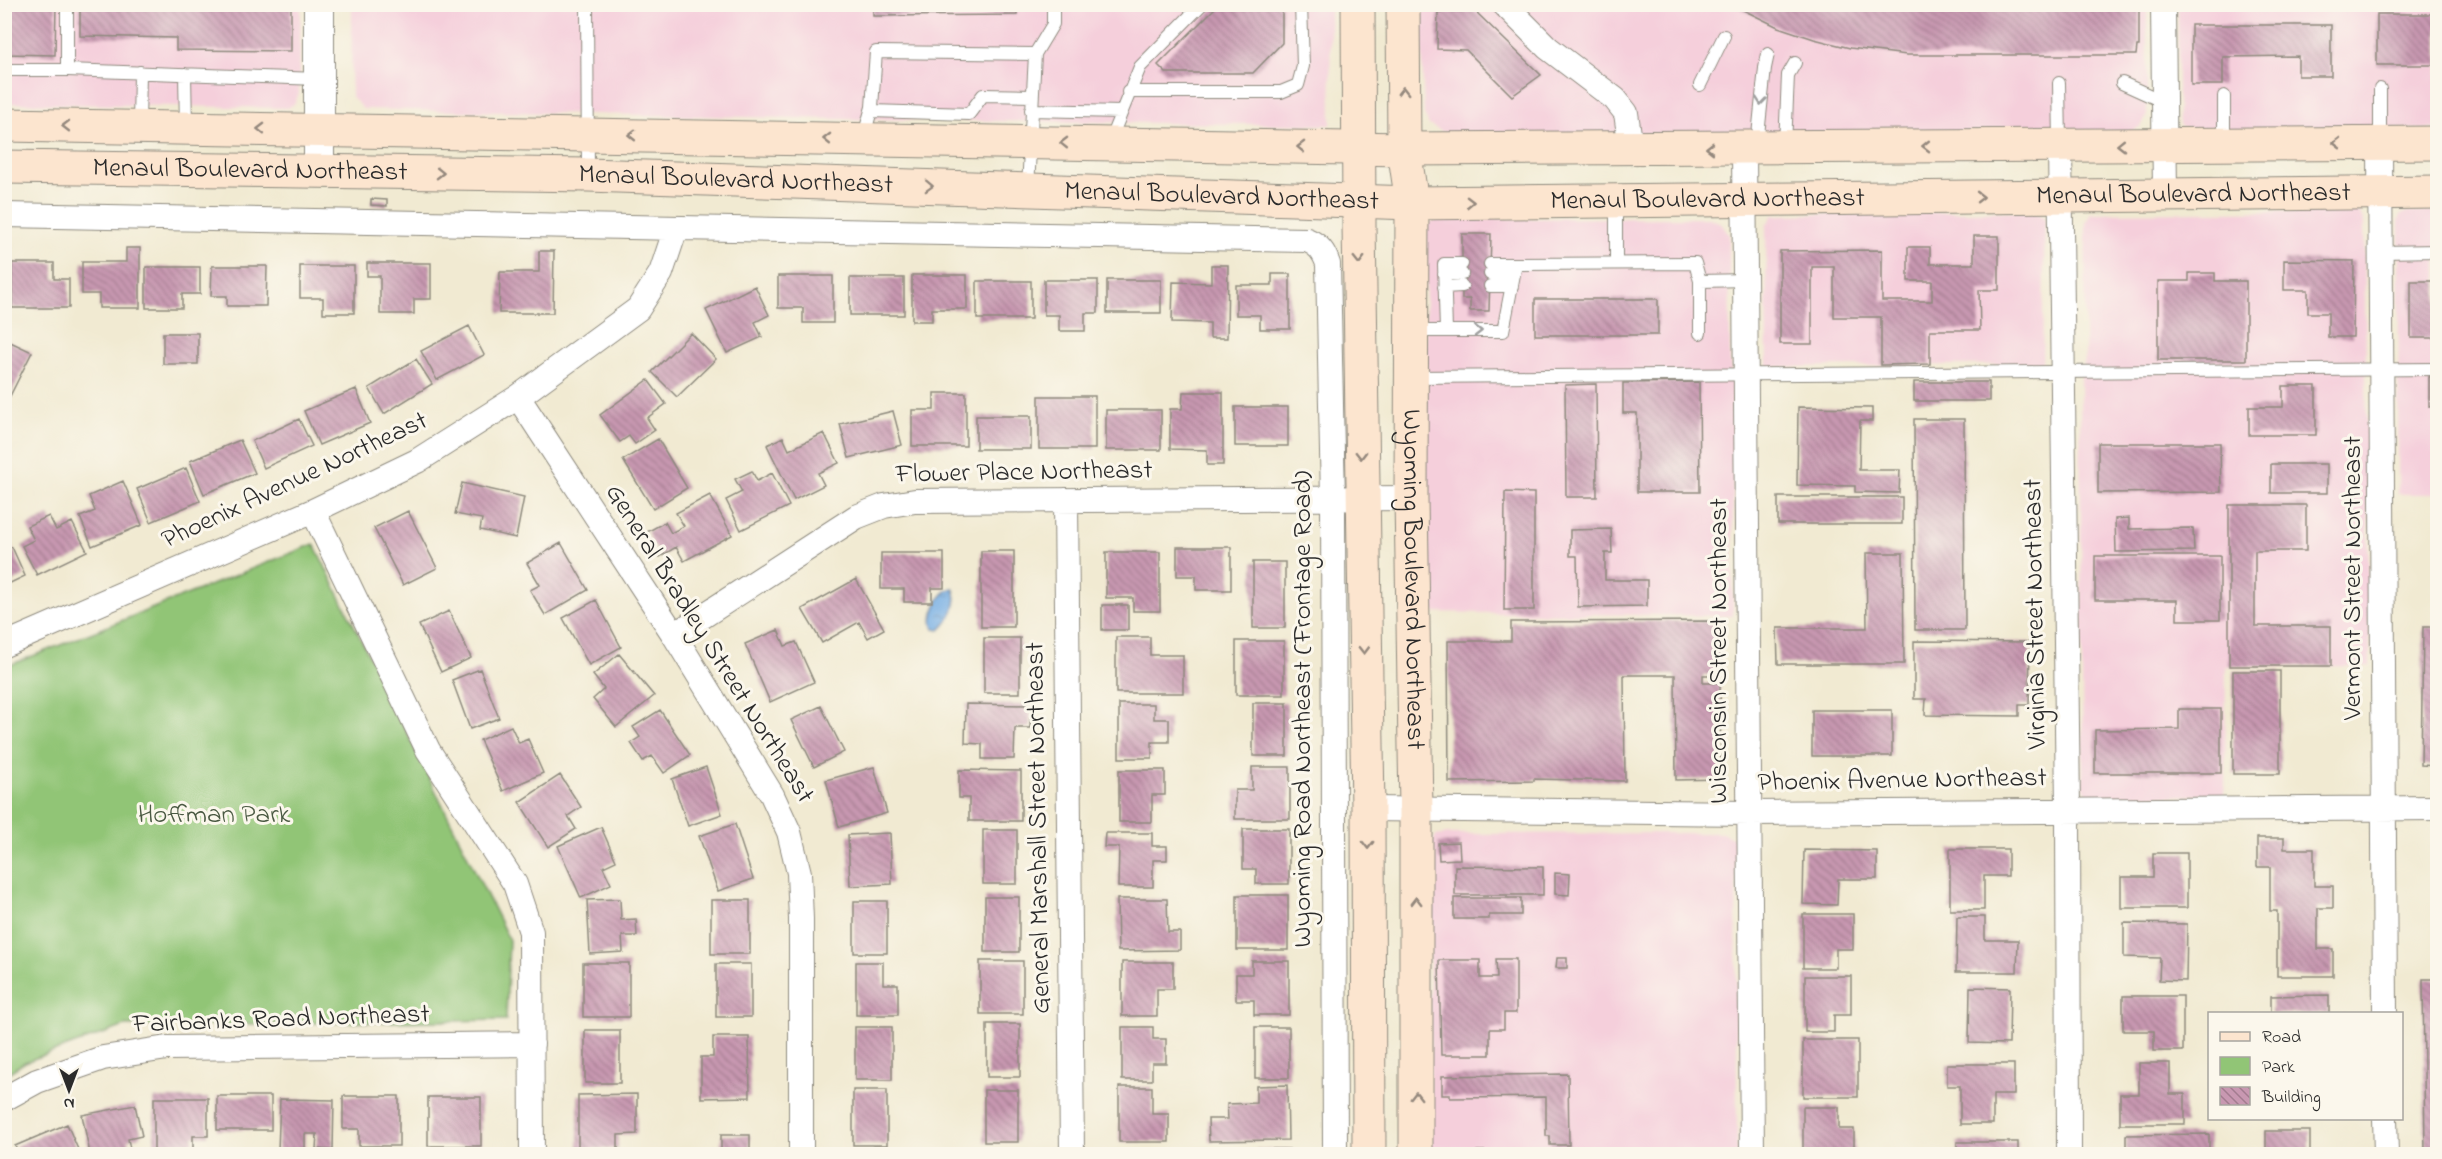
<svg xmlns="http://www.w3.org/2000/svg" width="2442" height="1159" font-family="'Indie Flower',sans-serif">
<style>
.built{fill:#f5cfdb}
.green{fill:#91c576;stroke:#5e7850;stroke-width:1.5}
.water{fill:url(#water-ripples);stroke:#506c88;stroke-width:1.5}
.building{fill:url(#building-back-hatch)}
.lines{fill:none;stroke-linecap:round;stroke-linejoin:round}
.service-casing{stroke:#8e8a7e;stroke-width:14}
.minor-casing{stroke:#8e8a7e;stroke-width:26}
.tertiary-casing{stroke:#8e8a7e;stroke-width:32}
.secondary-casing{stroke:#8e8a7e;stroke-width:35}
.service{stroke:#fff;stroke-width:12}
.minor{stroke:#fff;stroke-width:24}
.tertiary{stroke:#fff;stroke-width:30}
.secondary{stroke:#fce5cf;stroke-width:33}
.oneway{stroke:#94887d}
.oneway2{stroke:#a0a0a0}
.labels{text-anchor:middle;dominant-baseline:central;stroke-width:6;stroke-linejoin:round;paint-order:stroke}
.street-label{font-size:27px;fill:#2b2b2b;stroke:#fbf7ec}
.park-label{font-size:27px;fill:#4a5942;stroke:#fbf7ec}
</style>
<defs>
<pattern id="water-ripples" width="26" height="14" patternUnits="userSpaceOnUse" patternTransform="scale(1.5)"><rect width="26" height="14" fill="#75ade4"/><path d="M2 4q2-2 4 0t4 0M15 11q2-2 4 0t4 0" fill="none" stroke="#608db9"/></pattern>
<pattern id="building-back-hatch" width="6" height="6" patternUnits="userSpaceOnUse" patternTransform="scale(1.5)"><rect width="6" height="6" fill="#c898b1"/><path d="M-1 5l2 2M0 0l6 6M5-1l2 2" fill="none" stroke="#a37c90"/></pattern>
</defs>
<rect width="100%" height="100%" fill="#fbf7ec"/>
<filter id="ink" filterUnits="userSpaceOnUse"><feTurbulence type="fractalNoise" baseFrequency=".0167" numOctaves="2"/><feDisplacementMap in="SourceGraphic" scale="12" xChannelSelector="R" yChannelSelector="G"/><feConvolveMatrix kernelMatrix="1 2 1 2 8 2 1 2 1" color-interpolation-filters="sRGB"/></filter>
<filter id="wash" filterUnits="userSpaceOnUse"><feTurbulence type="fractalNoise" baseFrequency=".008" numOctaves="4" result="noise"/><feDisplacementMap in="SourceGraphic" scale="24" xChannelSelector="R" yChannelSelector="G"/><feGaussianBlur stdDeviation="1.35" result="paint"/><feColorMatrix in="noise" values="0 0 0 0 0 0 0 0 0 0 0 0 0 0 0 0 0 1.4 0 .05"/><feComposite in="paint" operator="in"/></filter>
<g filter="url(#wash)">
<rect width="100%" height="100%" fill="#f1ead2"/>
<path class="built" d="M5 5H301L299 94 294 104 288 108 5 103Z
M352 5H1330L1331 125 836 119 363 109 351 96Z
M1421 5H2147V115L2142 125 2133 131 1450 135 1429 125 1424 114Z
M2178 5H2437V129L2192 130 2181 126 2178 119Z
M2035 211 2045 219 2042 364 1767 367 1766 226 1773 215Z
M2352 211 2360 214 2364 223 2370 666 2226 667 2225 795 2095 797 2087 793 2083 786 2080 381 2085 359 2086 222 2091 213Z
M2408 212H2437V494H2398L2399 221 2401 214Z
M1709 218 1721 223 1729 235 1730 361 1733 385V616L1425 612 1426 229 1430 222 1440 219Z
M1722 833 1734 839 1736 851 1737 1154H1431L1429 849 1436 836 1449 834Z"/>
<path class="green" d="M314 544 509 940 506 1020 125 1026 25 1062 5 1075V667Z"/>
<path class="water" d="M953 588C961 601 950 621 940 630L934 629C928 617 939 591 953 588Z"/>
<g id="blocks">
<path class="building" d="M4 4H56L55 55 4 54Z
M80 4H291V51L176 50V38L80 36Z
M873 4H1017V15L873 16Z
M1219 4H1282V43L1253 73H1166L1158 65Z
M1731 4H2139V46H2137L2136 55H1907L1850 48 1814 39 1778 27Z
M1475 11 1541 75 1512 96 1466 50 1437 49 1438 12Z
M2377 14H2438V65H2377Z
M2191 25H2331V76H2298V56L2223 57V85H2191Z
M371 199 387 200V206L371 205Z
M1462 234H1491L1489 311H1470V299H1462Z
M1974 236H1999V290H1979L1980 330H1930V364L1881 365V317H1834V267H1812V344H1780V251L1882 250V301H1932V281H1908V247H1930V264H1974Z
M126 248H140V308H99V294H82V262H126Z
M539 251H554L553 313H499L500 272H539Z
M2284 260 2354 261 2353 337H2328V313H2308V290H2284Z
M12 263H54V279H69V308H12Z
M367 263H431V299H414V314H380V276H367Z
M1211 265H1228L1227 338H1210V323L1172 322 1173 282 1211 283Z
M212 266H267L266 306H227V296H211Z
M300 266H354V313H323V298H300Z
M146 267H200V294H182V308H146Z
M2189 273H2215V281H2246V360H2158V281H2189Z
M1272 274H1290V329H1260V315H1236V285H1272Z
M912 275H967V309H932V321H912Z
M778 276H833V323H803V308H778Z
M850 278H904V315H850Z
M1044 280H1098V313H1085V331H1059V315H1044Z
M1107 280H1161V313H1107Z
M977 281H1031V319H977Z
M2411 281H2438V338H2411Z
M755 286 769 315 755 322 762 337 727 353 706 310Z
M1535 299H1658V335H1535Z
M469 326 484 355 437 380 421 351Z
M163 333H198V364H163Z
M691 333 716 359 677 397 652 372Z
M4 339 32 352 8 400 4 398Z
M416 359 432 384 384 414 369 388Z
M2429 377H2438V407H2429Z
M648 380 666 404 647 418 655 430 635 444 629 436 620 442 600 415Z
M1699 382 1700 492H1637V413H1623V383Z
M1914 382H1989V401H1914Z
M1596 384 1597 497H1566L1565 385Z
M2283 386H2316V435H2249V407H2283Z
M356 389 370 423 319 445 304 411Z
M1183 392H1223V465H1207V450L1170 449V409H1182Z
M934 393H966V446H912V410H934Z
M1039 396H1095V449H1039Z
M1235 407H1288V446H1235Z
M1798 407 1872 408V421H1860L1859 470H1900L1899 493 1855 492V486L1797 485Z
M1106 410H1161V450H1106Z
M893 411 902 445 849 458 840 424Z
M976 416H1031V449H976Z
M299 419 312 446 264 468 252 441Z
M1914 419H1964L1965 630H1915Z
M824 433 839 463 818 473 824 485 794 500 767 445 783 437 789 450Z
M658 439 687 488 653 509 623 460Z
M240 440 255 473 204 494 190 461Z
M2098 443H2220L2221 492 2098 493Z
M2271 464H2327V493H2271Z
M186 468 200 501 151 522 137 489Z
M752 471 757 481 772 473 789 506 741 530 726 500 742 492 735 479Z
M123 481 142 525 92 546 80 517 95 511 89 496Z
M462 483 524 497 516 538 480 530 482 519 455 514Z
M1505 492 1534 493V610H1504Z
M710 495 732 535 684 561 676 547 660 557 647 532 665 522 671 533 684 526 676 513Z
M1778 497H1902V524H1778Z
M2229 505H2306V551H2255V626H2331V666H2229Z
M408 511 437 568 403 585 374 528Z
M49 516 56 530 72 522 87 551 37 575 22 546 34 540 27 526Z
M2129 518V529L2193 528 2194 551 2116 552 2115 519Z
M1611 529 1612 553H1605V580H1647V606L1578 607 1577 556H1570V530Z
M561 543 588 590 545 615 530 590 540 585 527 563Z
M12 547 25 576 4 586V550Z
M1177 547H1231V590H1196V576H1177Z
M981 551H1014V627H981Z
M1106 552H1160V611H1133V598H1106Z
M881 553H944V588H932V602H904V589H881Z
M1866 553H1903L1904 664H1778L1777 628H1867Z
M2095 556H2220V620H2177V600H2095Z
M1253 562H1285V628H1253Z
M856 579 884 629 868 638 859 622 822 643 802 609Z
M596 600 621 647 589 665 563 618Z
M1102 605H1128V630H1102Z
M449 611 471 658 441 672 419 625Z
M1720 621 1721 675H1703V683H1720L1721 779 1676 780 1675 675H1624L1625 781 1534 779V781L1449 782 1448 641H1511V622Z
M2423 627H2438V766L2421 765Z
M778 630 785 646 796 642 814 682 770 702 745 644Z
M1116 637H1150V655H1183V693H1116Z
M984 638H1020V693H984Z
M1236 641H1284V695H1236Z
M1914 641 2030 642 2029 705H2019V716L1925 715 1926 699H1914Z
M619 654 654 696 616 727 593 699 604 689 593 675Z
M480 669 499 718 470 729 452 680Z
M2233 671H2280V774H2233Z
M1253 703H1287V756H1253Z
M966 704 1031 705 1030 728H1015L1014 759H982V744L965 743Z
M1119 704H1154V719H1169V742H1152V758H1119Z
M821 706 844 752 814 767 791 720Z
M2179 709H2221V773H2095V730L2179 729Z
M660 710 690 755 664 773 652 756 643 761 631 743 640 737 633 727Z
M1812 710H1892V756H1812Z
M511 726 519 743 528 739 543 773 503 791 480 740Z
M706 767 722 814 688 826 672 779Z
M874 767 887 813 839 827 826 780Z
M1252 767H1290V819H1235V790H1252Z
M959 770 1021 771V821H969V798H959Z
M1119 770H1165V795H1152V822H1119Z
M560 775 581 807 568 816 576 829 548 847 519 802Z
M735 824 753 879 718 891 699 836Z
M601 827 616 861 603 867 611 884 581 898 558 846Z
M1243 829H1289V884H1256V869H1243Z
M983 830H1017V884H983Z
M890 833 892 884 850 886 848 835Z
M1105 833H1152V846H1167V860H1153V887H1118L1119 847H1104Z
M2257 838H2284V849H2314V886H2333V908H2318V949H2333V976H2277V911H2270V867H2257Z
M1459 842 1460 859 1439 860 1438 843Z
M1950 849H2008V876H1984V910H1950Z
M1804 850 1877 851V879H1838L1837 905 1803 904Z
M2153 853H2187V908H2121V877H2153Z
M1455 866 1543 867V895H1455Z
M1555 873 1570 874 1569 895 1555 894Z
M1237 895H1288V950H1237Z
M985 897H1019V952H985Z
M1454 898H1521V915H1489V919H1454Z
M620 899 621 920 636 919 637 936H622L623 952 590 954 587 900Z
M1117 899H1167L1168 932H1180V950L1118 951Z
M711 900H750V954H711Z
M854 901H887V953H854Z
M1803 914H1853V949H1836V968H1803Z
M1957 917H1985V940H2018L2017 972H1956Z
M2124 923 2187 924 2186 981 2159 980 2160 958 2124 957Z
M1557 958H1567V968H1556Z
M1496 959H1516V1013H1504V1029H1490V1055H1441L1439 960H1480V978H1497Z
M980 961H1023V1014H980Z
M1252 961H1289V1015H1254V1000H1236V974H1252Z
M856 962H883V984H898V1015H856Z
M1122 962H1173V989H1157V1016H1122Z
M583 963H629V1017H583Z
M716 964H751V1017H716Z
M1805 976H1851V1015H1834V1032H1805Z
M2423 979H2438V1154H2425Z
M1970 987 2010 988 2009 1044 1969 1043Z
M2329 995V1014H2271V996Z
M2123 996H2183V1051H2154V1031H2123Z
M987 1024H1020V1077H987Z
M855 1027H892V1080H855Z
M1122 1027H1153V1039H1166V1063H1152V1080H1122Z
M1255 1027H1289V1078H1255Z
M585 1030H620V1083H585Z
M713 1037H749L750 1097 701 1098V1057H713Z
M1803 1040H1858V1097H1803Z
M2139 1063H2170V1094H2185V1124H2120V1094H2139Z
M1947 1064H2014V1095H1993V1124H1960V1086H1947Z
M1568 1074 1569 1145H1550V1136H1546V1097L1450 1098V1095H1442V1076Z
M1287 1085 1288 1140 1209 1141 1208 1119H1228L1227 1104 1256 1103V1086Z
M1119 1087H1152V1114H1169V1142H1119Z
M853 1090H887V1145H853Z
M984 1090H1018V1142H984Z
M637 1094V1134L618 1135V1149H578V1095Z
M217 1096H271V1130H217Z
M343 1096H399V1146H359V1129H343Z
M428 1097H481V1146H428Z
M154 1098H208V1136H193V1154H154Z
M280 1099 334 1100 333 1150 316 1149 317 1134H305V1151L278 1150Z
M135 1105 142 1136 128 1139 131 1154H90L82 1115Z
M1803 1107H1839V1129H1854V1154H1803Z
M67 1124 80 1154H19L15 1146Z
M2266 1131H2310V1154H2266Z
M2209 1134V1154H2126V1135Z
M721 1135H750V1154H707V1152H721Z
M1957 1142H2018V1154H1957Z
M1256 1149H1289V1154H1256Z
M1569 1150 1570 1154H1477V1151Z"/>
</g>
</g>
<g filter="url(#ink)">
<use href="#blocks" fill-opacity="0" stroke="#8e8a7e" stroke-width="1.5"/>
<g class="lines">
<g class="service-casing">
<path id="service" d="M67 4V70L319 79
M587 4 588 174
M4 70H67
M185 74 186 127
M2059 83 2060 144
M2122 83 2164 102
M1700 85 1724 36
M2380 89V142
M1128 92H1281L1298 85 1303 66 1301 4
M2224 96V142
M1031 110 1121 112
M871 111 969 114 983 95 1032 96
M139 125 140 72
M863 139 872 107 876 52 1035 54
M1109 143 1140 67 1202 4
M1757 145 1765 68 1768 54
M1785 146 1788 75 1795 63
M1028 188 1035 54 1053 24V4
M1616 201V263
M2381 252 2438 251
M1490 264H1516
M1444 274H1462
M1490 274H1514
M1490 286H1512
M1444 287 1462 286
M1413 331H1503L1516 264 1695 263 1700 281
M1446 331 1444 264H1462
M1700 333V281L1747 280
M1413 377 2438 369"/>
</g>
<g class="minor-casing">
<path id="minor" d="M1504 4 1548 48 1615 99 1626 113 1631 148
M2163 4 2165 196
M2380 143 2385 1014
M2060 145 2068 809 2069 1154
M1744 148 1752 1154
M4 215 1307 240C1319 245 1324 252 1328 264L1333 499 1335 1154
M518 397 674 635 772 795 789 832 799 873 801 919V1154
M1066 500 1072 1154
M313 511 428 750 515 884 531 932 532 1154
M674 635 856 517 884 506 915 501 1411 498
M4 645 313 511 417 461 518 397 638 309 661 273 676 228
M1368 809 1750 813 2438 808
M4 1099 37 1081 103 1058 167 1048 532 1044
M2385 1118 2386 1154"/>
</g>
<g class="tertiary-casing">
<path id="tertiary" d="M319 171V4"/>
</g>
<g class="secondary-casing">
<g id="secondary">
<path d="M1358 4 1359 225 1368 809 1369 1154"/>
<path id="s1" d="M1403 4 1404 149 1412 203 1411 498 1416 810V1154"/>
<path d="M4 125 1404 149 2438 143"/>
<path id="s2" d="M4 167 588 175 1412 203 2438 192"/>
</g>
</g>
<use href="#service" class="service"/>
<use href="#minor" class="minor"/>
<use href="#tertiary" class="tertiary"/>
<use href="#secondary" class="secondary"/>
</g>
<defs><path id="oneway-chevron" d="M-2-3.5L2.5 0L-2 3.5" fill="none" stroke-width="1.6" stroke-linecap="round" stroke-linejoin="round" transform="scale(1.5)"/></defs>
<g class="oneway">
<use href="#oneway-chevron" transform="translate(1403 91) rotate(-90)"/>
<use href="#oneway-chevron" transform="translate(66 126) rotate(-180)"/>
<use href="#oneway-chevron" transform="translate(261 129) rotate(-179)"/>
<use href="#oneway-chevron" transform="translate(632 135) rotate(-179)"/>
<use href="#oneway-chevron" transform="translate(827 139) rotate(-179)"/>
<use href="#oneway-chevron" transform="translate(1064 143) rotate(-179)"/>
<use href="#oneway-chevron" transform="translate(2337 143) rotate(180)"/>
<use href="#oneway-chevron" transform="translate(2121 145) rotate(179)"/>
<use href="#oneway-chevron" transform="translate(1926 146) rotate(179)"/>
<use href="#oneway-chevron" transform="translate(1301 147) rotate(-179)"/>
<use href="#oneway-chevron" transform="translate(1710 148) rotate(180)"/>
<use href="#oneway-chevron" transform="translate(440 173) rotate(1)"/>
<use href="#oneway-chevron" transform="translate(929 186) rotate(2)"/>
<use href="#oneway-chevron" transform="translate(1980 197)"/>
<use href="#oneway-chevron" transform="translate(1470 202) rotate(-1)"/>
<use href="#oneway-chevron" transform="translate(1359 260) rotate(89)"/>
<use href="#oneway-chevron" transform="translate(1361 455) rotate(89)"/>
<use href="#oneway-chevron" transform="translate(1364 650) rotate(89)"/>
<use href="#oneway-chevron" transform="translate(1368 845) rotate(90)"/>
<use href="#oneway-chevron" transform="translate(1416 901) rotate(-90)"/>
<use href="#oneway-chevron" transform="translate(1416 1096) rotate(-90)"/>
</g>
<g class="oneway2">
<use href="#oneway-chevron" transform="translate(1761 101) rotate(96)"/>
<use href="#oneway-chevron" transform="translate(1478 331)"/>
</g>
</g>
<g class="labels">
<g class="street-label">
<text stroke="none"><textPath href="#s2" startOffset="246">Menaul Boulevard Northeast</textPath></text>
<text stroke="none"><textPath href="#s2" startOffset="732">Menaul Boulevard Northeast</textPath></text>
<text stroke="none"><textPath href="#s2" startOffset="2190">Menaul Boulevard Northeast</textPath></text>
<text stroke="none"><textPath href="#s2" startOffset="1218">Menaul Boulevard Northeast</textPath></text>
<text stroke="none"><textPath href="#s2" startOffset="1704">Menaul Boulevard Northeast</textPath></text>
<text transform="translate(1024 473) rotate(-1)">Flower Place Northeast</text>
<text transform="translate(295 481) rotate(-25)">Phoenix Avenue Northeast</text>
<text transform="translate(2353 578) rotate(-90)">Vermont Street Northeast</text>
<text stroke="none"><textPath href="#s1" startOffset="576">Wyoming Boulevard Northeast</textPath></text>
<text transform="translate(2036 614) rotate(-91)">Virginia Street Northeast</text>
<text transform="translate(709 644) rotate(58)">General Bradley Street Northeast</text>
<text transform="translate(1719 651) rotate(-90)">Wisconsin Street Northeast</text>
<text transform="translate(1303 709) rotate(-90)">Wyoming Road Northeast (Frontage Road)</text>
<text transform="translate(1902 781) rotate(-1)">Phoenix Avenue Northeast</text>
<text transform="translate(1039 828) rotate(-91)">General Marshall Street Northeast</text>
<text transform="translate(281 1020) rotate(-2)">Fairbanks Road Northeast</text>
</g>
<g class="park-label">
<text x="214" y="815">Hoffman Park</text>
</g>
</g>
<rect width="2442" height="1159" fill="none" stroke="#fbf7ec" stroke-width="24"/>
<rect x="2208" y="1012" width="195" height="108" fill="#fbf7ec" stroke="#a8a59f" stroke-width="1.5"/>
<rect x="2220" y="1032" width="30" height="9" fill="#fce5cf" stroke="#a8a59f" stroke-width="1.5"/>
<text x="2262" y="1042" font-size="18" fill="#2b2b2b">Road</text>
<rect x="2220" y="1057" width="30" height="18" fill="#91c576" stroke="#a8a59f" stroke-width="1.5"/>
<text x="2262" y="1072" font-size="18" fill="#2b2b2b">Park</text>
<rect x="2220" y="1087" width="30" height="18" fill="url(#building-back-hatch)" stroke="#a8a59f" stroke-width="1.5"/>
<text x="2262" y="1102" font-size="18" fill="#2b2b2b">Building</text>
<g transform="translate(69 1090) rotate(180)" stroke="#fbf7ec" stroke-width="4.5" paint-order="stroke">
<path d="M0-4.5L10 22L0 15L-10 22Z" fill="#2b2b2b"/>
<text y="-9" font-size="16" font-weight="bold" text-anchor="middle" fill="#2b2b2b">N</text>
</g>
</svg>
